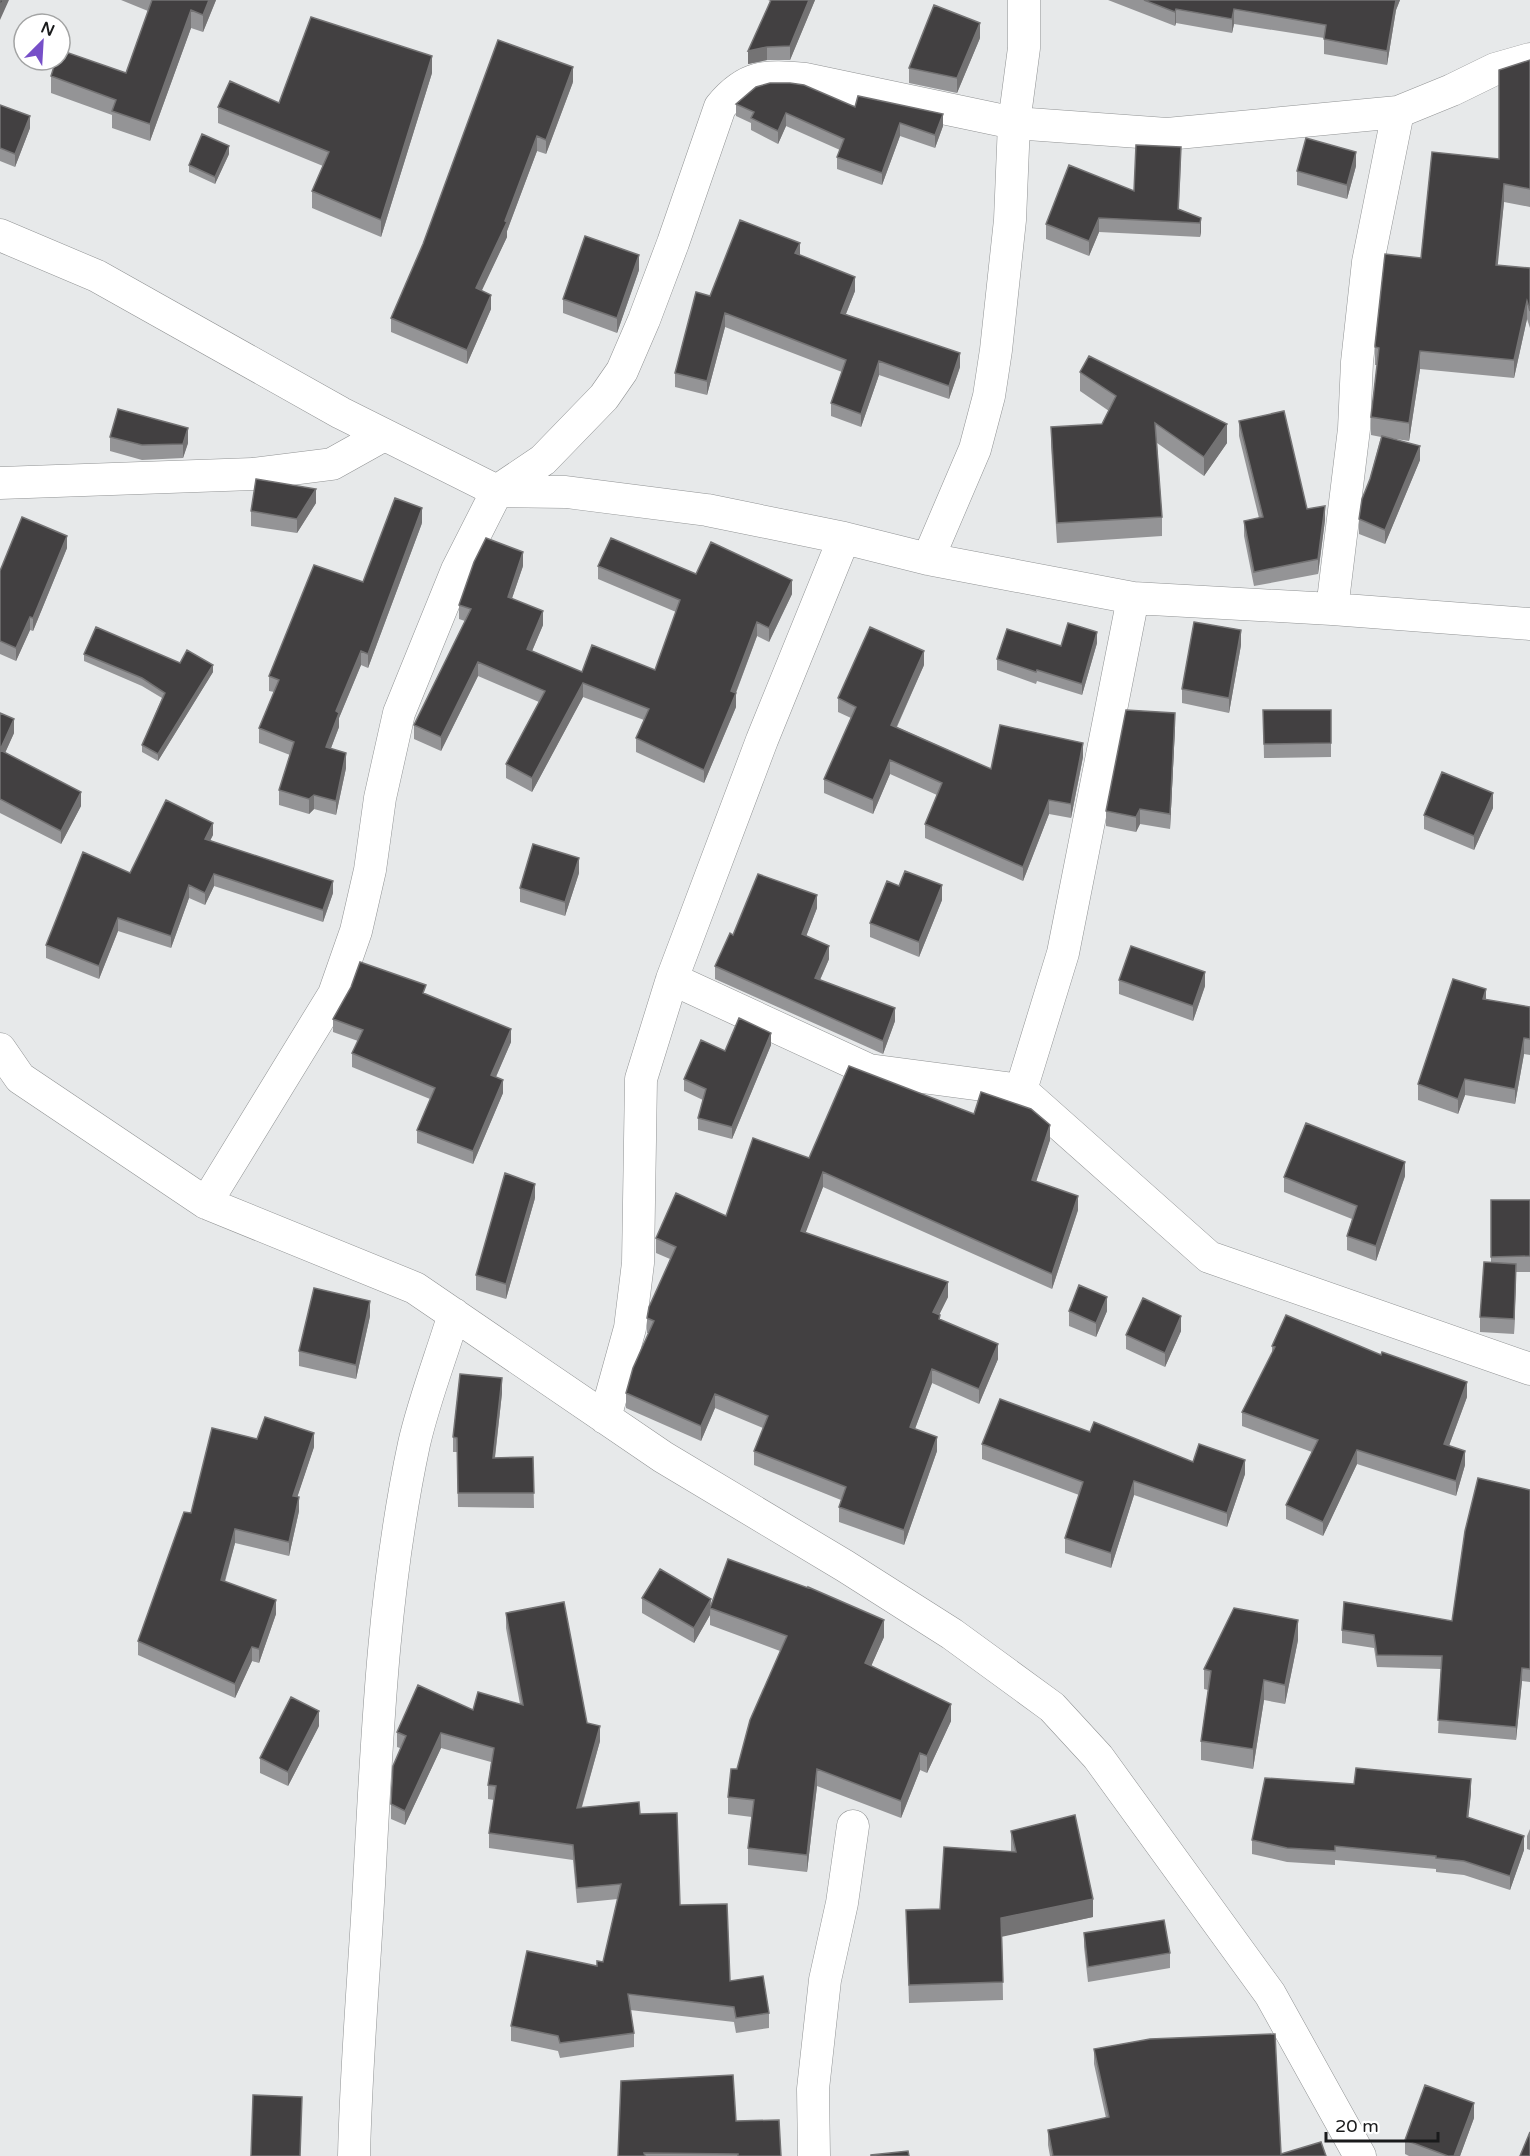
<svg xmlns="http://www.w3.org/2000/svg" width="1530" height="2156" font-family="'Varela Round',sans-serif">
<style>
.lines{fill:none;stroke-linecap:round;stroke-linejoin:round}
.minor-casing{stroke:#919394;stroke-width:33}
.minor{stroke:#fff;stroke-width:32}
.wall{fill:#949496}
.shaded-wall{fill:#747374}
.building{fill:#424041;stroke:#747374;stroke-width:1.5}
</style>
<rect width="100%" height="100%" fill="#e7e9ea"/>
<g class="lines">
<g class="minor-casing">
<path id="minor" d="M0 235 97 276 341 413 497 491 566 492 707 510 844 538 928 559 1133 598 1332 609 1530 624
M0 483 253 474 332 464 384 435
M928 559 975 449 989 396 996 350 1010 220 1014 123 1024 48V0
M1332 609 1354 429 1357 362 1368 262 1398 112
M672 979 869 1070 1021 1090 1209 1257 1530 1369
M0 1049 20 1078 206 1203 415 1288 663 1457 845 1566 952 1634 1052 1707 1098 1757 1270 1994 1360 2156
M1021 1090 1063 953 1133 598
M206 1203 334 994 356 931 370 870 380 798 399 713 457 570 497 491 543 460 604 397 622 371 644 320 673 243 720 107C746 75 766 75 805 79L1014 123 1167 134 1398 112 1452 90 1495 69 1530 59
M605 1418 630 1328 638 1263 641 1079 672 979 762 740 844 538
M354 2156C356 2065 364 1975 369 1885 377 1737 383 1589 414 1444 424 1400 441 1357 454 1314
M814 2156 813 2089 825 1980 842 1903 853 1826"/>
</g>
<use href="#minor" class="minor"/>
</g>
<path class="wall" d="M121 0H216L203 32 191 28 150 141 112 128V115L51 93V76L126 73 148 11Z
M768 0H815L790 60H767L748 64 770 1Z
M1108 0H1400L1396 10 1387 65 1324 54V38L1234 24 1232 33 1176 23 1175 26Z
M980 38 957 93 909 83V68Z
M1530 60V207L1504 202 1497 265 1530 268V328L1527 319 1514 378 1420 369 1409 441 1389 438 1420 460 1385 544 1359 534V519L1381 437 1371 435V417L1377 365H1375V345L1421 258 1499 159Z
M432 73 381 237 312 208V191L323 166 218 123V107L279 103Z
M573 82 546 154 537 151 507 231V237L481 291 491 309 467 364 391 332V318Z
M736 104 855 107 943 126 935 148 900 136 882 185 837 169V157L840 150 786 126 778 144 751 130V123L736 116Z
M0 105 30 128 15 167 0 161Z
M229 154 215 184 189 172V165Z
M1181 161 1179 209 1201 218V232L1200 237 1099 232 1089 256 1046 239V224L1134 191Z
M1356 166 1347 199 1297 185V171Z
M800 255 855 291 846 314 960 367 949 399 879 375 861 427 831 416V403L842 372 725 327 707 395 675 387V373L710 296Z
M639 270 617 333 563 313V299Z
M1080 372 1227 443 1204 476 1157 443 1162 517V536L1057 543 1051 446V427L1102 424 1109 411 1080 391Z
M1239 421 1307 509 1325 520 1318 574 1254 586 1244 536V521L1259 518 1239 436Z
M110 437 188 443 183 458 142 460 110 451Z
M316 503 297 533 251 526V511Z
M422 523 368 668 361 665 339 718V727L331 748 346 768 336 815 314 809 309 814 279 805V790L290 755 259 743V728L274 692 269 691V676Z
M67 548 33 631 30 630 16 661 0 654V571Z
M523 566 512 598 543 625 532 651 582 672 655 670 676 612 598 579V566L696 574 792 594 769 642 757 636 736 693V707L704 783 636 752V738L644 720 583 697 532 792 506 778V764L539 702 478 676 441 751 414 739V725L465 621 459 619V605Z
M1097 643 1082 695 1037 681 1036 684 997 670V659L1061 646Z
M1241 645 1229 713 1182 703V689Z
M84 654 180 663 213 672 158 761 142 752V745L162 698 142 686 84 661Z
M924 665 897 727 991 769 1083 757 1071 818 1049 814 1023 881 925 838V824L937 795 890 774 873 814 824 793V779L851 718 838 712V698Z
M1263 710H1331V757L1264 758Z
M0 713 14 733 5 753 81 806 61 844 0 813Z
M1175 727 1170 829 1140 824 1136 832 1106 826V811Z
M1493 808 1474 850 1424 829V815Z
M213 835 210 840 333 893 323 922 214 886 205 905 189 898 171 948 118 931 99 979 46 958V945L130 873Z
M579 873 565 916 520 902V888Z
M899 886 942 900 919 957 870 937V923Z
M817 908 806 936 829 959 820 980 895 1021 883 1054 715 979V966L733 935Z
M1119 980 1205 986 1193 1021 1119 994Z
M426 994 511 1042 496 1077 503 1093 473 1164 417 1143V1130L430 1099 352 1067V1053L358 1041 333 1032V1019Z
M1486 1000 1530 1007V1055L1524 1054 1515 1104 1465 1095 1458 1114 1418 1100V1084Z
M771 1045 732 1139 698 1130V1118L703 1100 684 1091V1079L725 1051Z
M974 1114 1050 1140 1036 1181 1078 1210 1052 1289 823 1187 805 1233 948 1297 939 1315 940 1319 998 1359 979 1404 932 1383 915 1429 937 1451 904 1545 839 1522V1507L841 1500 754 1465V1451L763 1428 715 1408 701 1441 626 1408V1393L649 1333H647V1318L670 1259 656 1253V1238L726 1216 809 1158Z
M1405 1176 1376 1261 1347 1250V1236L1352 1219 1284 1192V1177Z
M535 1198 506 1299 476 1290V1275Z
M1491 1200H1530V1272H1516L1514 1334 1480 1332V1317L1491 1262Z
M1069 1311H1107L1096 1337 1069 1326Z
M370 1316 356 1379 299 1366V1351Z
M1181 1331 1165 1367 1126 1349V1335Z
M1272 1346 1467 1397 1449 1446 1465 1465 1456 1496 1357 1464 1323 1536 1286 1519V1505L1312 1452 1242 1426V1412L1272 1353Z
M502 1393 495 1458 533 1457 534 1508 458 1507 457 1452H453V1437Z
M1090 1432 1193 1462 1245 1474 1227 1527 1134 1495 1111 1568 1065 1553V1538L1079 1495 982 1459V1444Z
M257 1439 314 1447 297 1497 299 1511 289 1556 235 1543 225 1582 276 1614 259 1663 252 1661 235 1698 138 1655V1641L191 1513Z
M1530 1490V1682L1522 1681 1516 1740 1438 1733 1441 1669 1377 1667 1374 1648 1342 1643V1630L1452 1621Z
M642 1598 711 1605 884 1637 871 1666 951 1721 927 1773 920 1770 901 1818 817 1786 807 1872 748 1865V1848L752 1817 728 1814V1797L780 1651 710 1625V1615L694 1643 642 1613Z
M506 1613 600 1741 582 1807 640 1814 680 1905 730 1981 769 2013V2028L736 2033 734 2022 630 2010 634 2033V2047L560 2058 558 2051 511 2041V2026L597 1966 603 1962 618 1899 577 1903 573 1860 489 1848V1833L494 1800 488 1799V1785L491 1762 441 1748 405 1825 391 1819V1804L400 1748 397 1747V1732L473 1710 520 1704 506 1628Z
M1298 1640 1285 1704 1264 1700 1253 1769 1201 1760V1741L1208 1690 1204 1689V1669Z
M319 1726 288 1786 260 1773V1758Z
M1471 1793 1468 1817 1524 1850 1510 1890 1464 1875 1436 1872V1869L1335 1860V1865L1287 1862 1252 1854V1840Z
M1530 1829V1850L1527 1849V1836Z
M1011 1831 1093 1917 1002 1936 1003 2000 909 2003 906 1910 940 1909 1011 1852Z
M1084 1933 1170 1953V1968L1088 1982 1084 1947Z
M1094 2049 1281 2154 1326 2156H1050L1048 2145V2130L1106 2118 1094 2064Z
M1474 2118 1460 2156H1409L1405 2154V2140Z
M736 2121 781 2156H618Z"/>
<path class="shaded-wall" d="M3 0H9L0 20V7Z
M209 0H216L203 32V15Z
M809 0H815L790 60V46Z
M1396 0H1400L1396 10 1387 65V51Z
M1176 9V23L1175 26V12Z
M1234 9V24L1232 33V19Z
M191 10V28L150 141V124Z
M980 23V38L957 93V78Z
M767 47V60L748 64V51Z
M432 56V73L381 237V220Z
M573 67V82L546 154V140Z
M786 113V126L778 144V131Z
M943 114V126L935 148V135Z
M30 116V128L15 167V154Z
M900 123V136L882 185V173Z
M537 136V151L507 231V237L476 303V288L505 221Z
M229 146V154L215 184V177Z
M1356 152V166L1347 199V185Z
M1504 184V202L1496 283V265Z
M1099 218V232L1089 256V241Z
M1201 218V232L1200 237V223Z
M800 243V257L795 253Z
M639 255V270L617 333V318Z
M855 277V291L841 326V313Z
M491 295V309L467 364V350Z
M1527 301V319L1514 378V360Z
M725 313V327L707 395V381Z
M1420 351V369L1409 441V423Z
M960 353V367L949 399V386Z
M879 361V375L861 427V414Z
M1227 424V443L1204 476V457Z
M188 428V443L183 458V444Z
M1420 446V460L1385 544V530Z
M316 489V503L297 533V519Z
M1325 506V520L1318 574V559Z
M422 508V523L368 668V654Z
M67 536V548L33 631V618Z
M523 552V566L508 610V597Z
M792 580V594L769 642V628Z
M543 611V625L527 663V649Z
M30 617V630L16 661V648Z
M757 622V636L733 700 736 693V707L704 783V770L731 691Z
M1241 630V645L1229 713V698Z
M1097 632V643L1082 695V684Z
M361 651V665L339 718V727L326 761V747L336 711Z
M924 651V665L891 739V725Z
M478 662V676L441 751V737Z
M213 665V672L158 761V754Z
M583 683V697L532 792V778Z
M1175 713V727L1170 829V814Z
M14 719V733L0 764V750Z
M1083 743V757L1071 818V804Z
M346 753V768L336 815V801Z
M890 760V774L873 814V800Z
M81 792V806L61 844V831Z
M1493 793V808L1474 850V836Z
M314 795V809L309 814V799Z
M1049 800V814L1023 881V867Z
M1140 809V824L1136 832V817Z
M213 823V835L205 851V839Z
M579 858V873L565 916V902Z
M214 874V886L205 905V893Z
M333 881V893L323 922V910Z
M189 885V898L171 948V936Z
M942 885V900L919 957V942Z
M817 895V908L802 947V934Z
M118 918V931L99 979V966Z
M829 946V959L815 991V978Z
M1205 972V986L1193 1021V1006Z
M1486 989V1004L1483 999Z
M895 1008V1021L883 1054V1041Z
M511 1029V1042L491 1088V1075Z
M771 1033V1045L732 1139V1127Z
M1524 1038V1054L1515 1104V1089Z
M1465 1079V1095L1458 1114V1099Z
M503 1080V1093L473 1164V1151Z
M1050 1125V1140L1032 1194V1180Z
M1405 1162V1176L1376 1261V1246Z
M823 1172V1187L801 1245V1231Z
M535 1184V1198L506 1299V1284Z
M1078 1196V1210L1052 1289V1274Z
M1516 1264V1278L1514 1334V1319Z
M948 1282V1297L933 1327V1312Z
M1107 1297V1311L1096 1337V1323Z
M370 1301V1316L356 1379V1365Z
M1181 1316V1331L1165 1367V1353Z
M998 1344V1359L979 1404V1389Z
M932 1369V1383L910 1442V1427Z
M502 1378V1393L493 1473V1458Z
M1467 1382V1397L1444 1459V1444Z
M715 1394V1408L701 1441V1426Z
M314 1433V1447L293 1510V1496Z
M937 1437V1451L904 1545V1530Z
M1357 1450V1464L1323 1536V1522Z
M1465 1451V1465L1456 1496V1481Z
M1245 1460V1474L1227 1527V1513Z
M1134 1481V1495L1111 1568V1553Z
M299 1497V1511L289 1556V1542Z
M235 1529V1543L221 1594V1580Z
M711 1599 710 1615 694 1643V1628Z
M276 1600V1614L259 1663V1649Z
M884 1620V1637L865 1680V1663Z
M1298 1620V1640L1285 1704V1685Z
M252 1647V1661L235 1698V1684Z
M1522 1668V1681L1516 1740V1727Z
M1264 1680V1700L1253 1769V1749Z
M951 1704V1721L927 1773V1756Z
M319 1711V1726L288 1786V1772Z
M600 1726V1741L577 1823V1808Z
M441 1733V1748L405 1825V1811Z
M920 1753V1770L901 1818V1801Z
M817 1769V1786L807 1872V1855Z
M1471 1779V1793L1467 1830V1817Z
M1524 1836V1850L1510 1890V1876Z
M1093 1899V1917L1001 1937V1918Z
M1474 2103V2118L1460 2156H1454Z"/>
<path class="building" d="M0 0H3L0 7Z
M152 0H209L203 15 191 10 150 124 112 111 116 100 51 76 56 60H60V50L126 73Z
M771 0H809L790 46 767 47 748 51Z
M1144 0H1396L1387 51 1324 39 1326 25 1234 9 1232 19 1176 9 1175 12Z
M934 5 980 23 957 78 909 68Z
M311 17 432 56 381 220 312 191 329 152 218 107 230 81 279 103Z
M498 40 573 67 546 140 537 136 505 221 507 222 476 288 491 295 467 350 391 318 423 244Z
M1530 60V189L1504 184 1496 265 1530 268V311L1527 301 1514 360 1420 351 1409 423 1371 417 1379 348 1375 347V345L1385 254 1421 258 1432 152 1499 159V70Z
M770 83H790L804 85 855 107 858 96 943 114 935 135 900 123 882 173 837 157 844 139 786 113 778 131 751 118 754 112 736 104 756 87Z
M0 105 30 116 15 154 0 148Z
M202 134 229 146 215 177 189 165Z
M1306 138 1356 152 1347 185 1297 171Z
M1136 145 1181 147 1178 209 1201 218 1200 223 1099 218 1089 241 1046 224 1069 165 1134 191Z
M740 220 800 243 795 253 855 277 841 313 960 353 949 386 879 361 861 414 831 403 846 360 725 313 707 381 675 373 696 292 710 296Z
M585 236 639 255 617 318 563 299Z
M1089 356 1227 424 1204 457 1155 423 1162 517 1057 523 1051 427 1102 424 1116 396 1080 372Z
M118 409 188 428 183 444 142 445 110 437Z
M1284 411 1307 509 1325 506 1318 559 1254 572 1244 521 1263 517 1239 421Z
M1382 436 1420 446 1385 530 1359 519 1362 499 1370 479Z
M256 479 316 489 297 519 251 511Z
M395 498 422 508 368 654 361 651 336 711 339 713 326 747 346 753 336 801 314 795 309 799 279 790 294 742 259 728 279 680 269 676 314 565 363 582Z
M22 517 67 536 33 618 30 617 16 648 0 641V571Z
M486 538 523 552 508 597 543 611 527 649 582 672 592 645 655 670 680 600 598 566 611 538 696 574 711 542 792 580 769 628 757 622 731 691 736 693 704 770 636 738 649 709 583 683 532 778 506 764 545 691 478 662 441 737 414 725 471 609 459 605 474 562Z
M1194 622 1241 630 1229 698 1182 689Z
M1068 623 1097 632 1082 684 1037 670 1036 672 997 659 1007 629 1061 646Z
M96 627 180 663 187 650 213 665 158 754 142 745 165 693 142 678 84 654Z
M870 627 924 651 891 725 991 769 1000 725 1083 743 1071 804 1049 800 1023 867 925 824 942 783 890 760 873 800 824 779 856 707 838 698Z
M1126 710 1175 713 1170 814 1140 809 1136 817 1106 811Z
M1263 710H1331V743L1264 744Z
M0 713 14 719 0 750 81 792 61 831 0 799Z
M1442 772 1493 793 1474 836 1424 815Z
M166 800 213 823 205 839 333 881 323 910 214 874 205 893 189 885 171 936 118 918 99 966 46 945 83 852 130 873Z
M533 844 579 858 565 902 520 888Z
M905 871 942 885 919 942 870 923 887 881 899 886Z
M758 874 817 895 802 934 829 946 815 978 895 1008 883 1041 715 966 730 933 733 935Z
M1131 946 1205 972 1193 1006 1119 980Z
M360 962 426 985 423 993 511 1029 491 1075 503 1080 473 1151 417 1130 435 1088 352 1053 363 1030 333 1019 351 987Z
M1453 979 1486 989 1483 999 1530 1007V1039L1524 1038 1515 1089 1465 1079 1458 1099 1418 1084Z
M739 1018 771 1033 732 1127 698 1118 706 1089 684 1079 701 1040 725 1051Z
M849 1066 974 1114 981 1092 1031 1109 1050 1125 1032 1180 1078 1196 1052 1274 823 1172 801 1231 948 1282 933 1312 940 1315 939 1319 998 1344 979 1389 932 1369 910 1427 937 1437 904 1530 839 1507 846 1487 754 1451 768 1416 715 1394 701 1426 626 1393 633 1368 654 1321 647 1318 649 1307 676 1247 656 1238 676 1193 726 1216 753 1138 809 1158Z
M1306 1123 1405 1162 1376 1246 1347 1236 1357 1206 1284 1177Z
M505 1173 535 1184 506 1284 476 1275Z
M1491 1200H1530V1256L1491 1257Z
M1484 1262 1516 1264 1514 1319 1480 1317Z
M1079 1285 1107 1297 1096 1323 1069 1311Z
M314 1288 370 1301 356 1365 299 1351Z
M1143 1298 1181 1316 1165 1353 1126 1335Z
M1286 1315 1381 1355 1382 1352 1467 1382 1444 1444 1465 1451 1456 1481 1357 1450 1323 1522 1286 1505 1318 1440 1242 1412 1275 1347 1272 1346Z
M460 1374 502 1378 493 1458 533 1457 534 1493H458L457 1438 453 1437Z
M1000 1399 1090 1432 1094 1422 1193 1462 1199 1444 1245 1460 1227 1513 1134 1481 1111 1553 1065 1538 1083 1482 982 1444Z
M265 1417 314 1433 293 1496 299 1497 289 1542 235 1529 221 1580 276 1600 259 1649 252 1647 235 1684 138 1641 184 1512 191 1513 212 1428 257 1439Z
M1478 1478 1530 1490V1669L1522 1668 1516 1727 1438 1720 1442 1656 1377 1655 1374 1635 1342 1630 1344 1602 1452 1621 1465 1531Z
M728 1559 808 1588V1587L884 1620 865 1663 951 1704 927 1756 920 1753 901 1801 817 1769 807 1855 748 1848 754 1800 728 1797 731 1769H737L750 1720 787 1636 710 1608Z
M660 1569 711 1599 694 1628 642 1598Z
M564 1602 587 1723 600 1726 577 1808 639 1802 640 1814 677 1813 680 1905 727 1904 730 1981 763 1976 769 2013 736 2018 734 2007 628 1994 634 2033 560 2043 558 2036 511 2026 527 1951 597 1966V1961L603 1962 621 1884 577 1888 573 1845 489 1833 496 1786 488 1785 494 1748 441 1733 405 1811 391 1804 393 1766 406 1736 397 1732 418 1685 473 1710 478 1692 523 1705 506 1613Z
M1234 1608 1298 1620 1285 1685 1264 1680 1253 1749 1201 1741 1211 1671 1204 1669Z
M291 1697 319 1711 288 1772 260 1758Z
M1356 1768 1471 1779 1467 1817 1524 1836 1510 1876 1464 1861 1436 1858V1856L1335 1846V1851L1287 1848 1252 1840 1265 1778 1354 1784Z
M1075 1815 1093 1899 1001 1918 1003 1982 909 1985 906 1910 940 1909 944 1847 1016 1852 1011 1831Z
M1164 1920 1170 1953 1088 1967 1084 1933Z
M1275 2034 1281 2154 1321 2142 1326 2156H1053L1048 2130 1109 2117 1094 2049 1150 2039Z
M733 2075 736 2121 779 2120 781 2156H738V2154L644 2153 645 2156H618L621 2081Z
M1425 2085 1474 2103 1454 2156H1448L1405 2140Z
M253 2095 302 2097 300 2156H251Z
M1530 2132V2156H1520Z
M908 2151 909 2156H871V2155Z"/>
<g transform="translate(42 42) rotate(24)"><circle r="28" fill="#ffffff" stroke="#a3a4a4" stroke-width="1.5"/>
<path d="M0-4.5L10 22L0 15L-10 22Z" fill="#764fc8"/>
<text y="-9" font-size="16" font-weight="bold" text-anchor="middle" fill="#1a1b1c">N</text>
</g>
<path d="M1326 2132v9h112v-9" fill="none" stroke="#1a1b1c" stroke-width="3"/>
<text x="1335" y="2132" font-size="18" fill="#1a1b1c" stroke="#ffffff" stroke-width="4.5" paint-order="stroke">20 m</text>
</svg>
